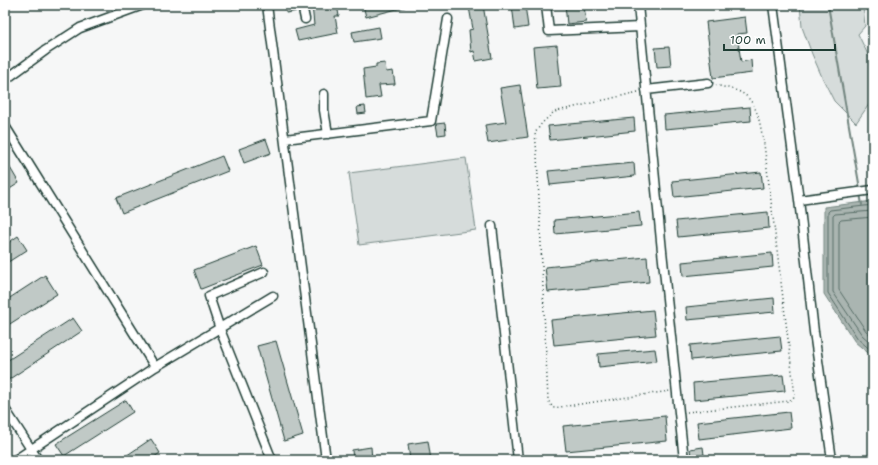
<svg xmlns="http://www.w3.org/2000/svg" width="878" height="465" font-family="'Shantell Sans',sans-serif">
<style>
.green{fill:#d6dcdb;stroke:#7a8c88}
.water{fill:#aab5b1;stroke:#72857f}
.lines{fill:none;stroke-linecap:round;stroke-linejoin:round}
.shore{stroke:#576d66;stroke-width:1}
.stream{stroke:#72857f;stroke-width:2}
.building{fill:#c0c9c6;stroke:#1f3d34}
.minor-casing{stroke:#1f3d34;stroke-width:11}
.path{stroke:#1f3d34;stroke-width:1.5;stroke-dasharray:1 3;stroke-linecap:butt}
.minor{stroke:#fff;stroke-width:8}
</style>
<rect width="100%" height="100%" fill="#f6f7f7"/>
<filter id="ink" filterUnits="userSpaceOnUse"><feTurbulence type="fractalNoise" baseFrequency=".025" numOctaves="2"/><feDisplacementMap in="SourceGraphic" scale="8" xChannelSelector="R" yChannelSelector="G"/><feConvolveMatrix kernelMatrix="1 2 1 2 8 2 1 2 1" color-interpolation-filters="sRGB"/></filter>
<g filter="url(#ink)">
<path class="green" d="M800 5H863L865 26 858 34 873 65V68L870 103 856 123 834 101 822 77 812 54 802 27Z
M466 158 476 230 359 245 349 173Z"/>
<path class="water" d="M873 201V357L855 342 824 294V207Z"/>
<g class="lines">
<path class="shore" d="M873 205 830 210 828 212V293L858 339 873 352
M873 211 835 214 833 216V292L862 335 873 345
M873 217 841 220 839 222V290L866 331 873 337"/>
<path class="stream" d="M828 5 860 189
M860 193 862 205"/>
</g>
<path class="building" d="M285 5H297L298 11 286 13Z
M312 5H337L339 16H335L338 33 298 41 295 30 314 25Z
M363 5H404L405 7 366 17Z
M479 5H483L492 58 476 61 474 51 471 52 469 30 473 29 469 7Z
M512 5H525L528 27 515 29Z
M565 5H584L586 22 567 24Z
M745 17 747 33 737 34 741 62 751 60 752 73 713 78 706 22Z
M379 27 381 38 354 42 352 32Z
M557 45 561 87 537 89 533 47Z
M669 47 671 66 657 67 655 48Z
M385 63 386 72 393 71 395 84 379 85 381 97 366 99 363 69 376 67V64Z
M520 85 528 137 488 143 485 125 506 122 500 88Z
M365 106 366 113 358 114 357 107Z
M750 107 751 121 665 129 664 115Z
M634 118 635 131 550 140 548 126Z
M445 123 446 134 438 135 436 124Z
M266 139 271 153 244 163 239 149Z
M222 156 228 171 122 213 116 198Z
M634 163 635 176 550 185 548 171Z
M9 166 19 183 5 192V169Z
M761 172 763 188 674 197 672 181Z
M639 212 641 226 555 234 554 220Z
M768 212 769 228 678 237 676 221Z
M18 236 27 250 5 264V245Z
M256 246 263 265 201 289 194 270Z
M772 253 773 267 683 276 682 262Z
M647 257 649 282 548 292 545 267Z
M45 275 57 294 5 327V301Z
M774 298 775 312 687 320 686 307Z
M653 310 656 335 554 345 551 320Z
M73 318 82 331 5 382V362Z
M780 336 782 351 691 360 690 345Z
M276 341 303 435 284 441 257 346Z
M655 349 657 361 599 367 598 354Z
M783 375 785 391 694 400 693 383Z
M126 400 133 412 64 456 56 444Z
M789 412 791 428 699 439 697 422Z
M665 416 667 441 566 451 563 426Z
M151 439 160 453 150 460H120Z
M428 441 431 460H410L408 444Z
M371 447 372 460H353L352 450Z
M703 447 704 455 691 457 690 449Z"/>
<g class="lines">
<g class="minor-casing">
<path id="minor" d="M267 5 326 460
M302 5 305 19
M546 5 549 31 640 27
M638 5 662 251 684 460
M773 5 799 200 814 332 832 460
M5 80 46 50 80 28 143 5
M646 90 708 83
M324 94V110L328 134
M5 126 155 367 273 296
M285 139 431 121 448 19
M799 200 873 190
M492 226 518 460
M264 272 209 296 221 332 272 460
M5 409 38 460
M15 460 155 367"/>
</g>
<path class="path" d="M5 8 12 5
M638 92 554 112 542 123 535 133 537 155 548 400 553 408 670 391
M687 412 789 401 795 396 764 144C760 127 759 103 742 93 735 89 723 87 715 85"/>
<use href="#minor" class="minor"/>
</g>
</g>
<rect width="878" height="465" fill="none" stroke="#fff" stroke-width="20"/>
<rect x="10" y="10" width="858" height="445" fill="none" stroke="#1f3d34" stroke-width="1.5" filter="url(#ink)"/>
<path d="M724 44v6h111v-6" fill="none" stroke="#1f3d34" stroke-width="2"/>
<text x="730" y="44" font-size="12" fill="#1f3d34" stroke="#ffffff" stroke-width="3" paint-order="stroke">100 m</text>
</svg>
